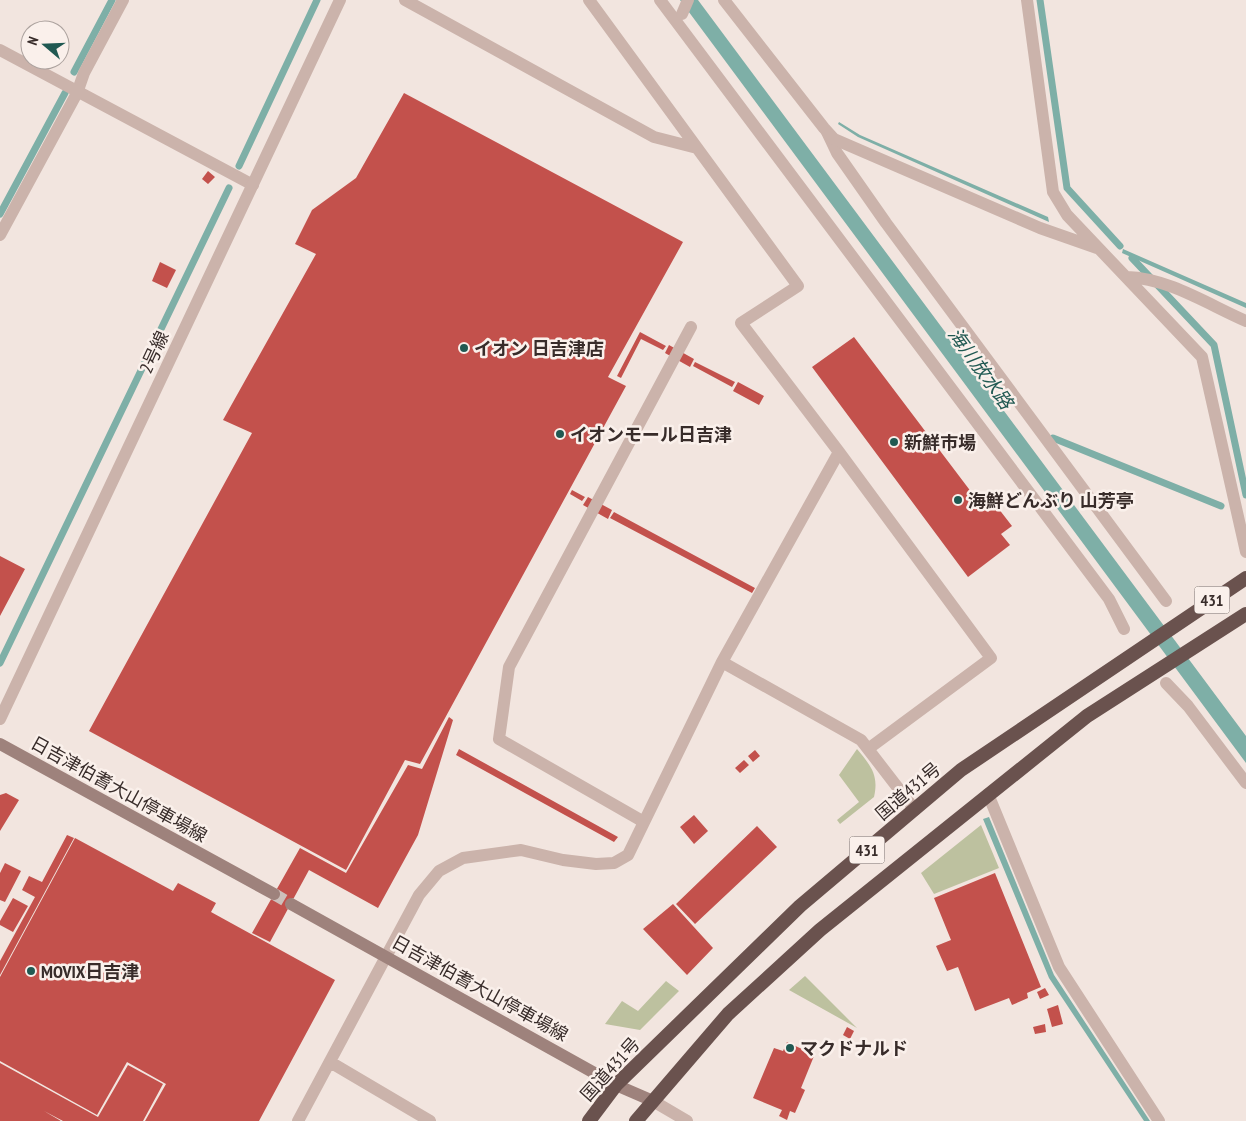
<svg xmlns="http://www.w3.org/2000/svg" width="1246" height="1121" font-family="'PT Sans Narrow','Noto Sans JP',sans-serif">
<style>
.green{fill:#bdc19f}
.water{fill:#7eafa7}
.lines{fill:none;stroke-linecap:round;stroke-linejoin:round}
.stream{stroke:#7eafa7;stroke-width:7}
.building{fill:#c3514c}
.secondary-tunnel{stroke:#cdc0bb;stroke-width:12;stroke-dasharray:12 6;stroke-linecap:butt}
.service{stroke:#cbb3ab;stroke-width:12}
.minor{stroke:#cbb3ab;stroke-width:12}
.tertiary{stroke:#cbb3ab;stroke-width:12}
.secondary{stroke:#9e827c;stroke-width:12}
.trunk{stroke:#6a524e;stroke-width:14}
.poi-dot{fill:#205952;stroke:#faf0eb;stroke-width:2}
.labels{text-anchor:middle;dominant-baseline:central;stroke-width:5;stroke-linejoin:round;paint-order:stroke}
.shield{fill:#faf0eb;stroke:#726764;stroke-width:1}
.shield-label{font-size:16px;font-weight:bold;fill:#382c2a}
.poi-label{font-size:18px;font-weight:bold;fill:#382c2a;stroke:#faf0eb;text-anchor:start}
.street-label{font-size:18px;fill:#382c2a;stroke:#faf0eb}
.water-label{font-size:19px;font-style:italic;fill:#205952;stroke:#faf0eb}
</style>
<rect width="100%" height="100%" fill="#f2e5df"/>
<path class="green" d="M857 749C871 766 879 775 874 797L840 824 837 820 859 802 839 775Z
M981 825 999 868 934 894 921 873Z
M805 976 857 1028 789 990Z
M666 981 679 991 640 1030 605 1024 622 1001 638 1011Z"/>
<path class="water" d="M680 0H698L1246 736V763Z
M839 122 860 135 1048 217 1049 222 858 137 838 124Z
M1123 249 1246 303V308L1122 253Z
M989 817 1054 975 1150 1121H1144L1049 978 983 819Z"/>
<g class="lines">
<path class="stream" d="M1040 0 1067 188 1120 246
M74 72 112 0
M239 166 317 0
M0 214 65 93
M1132 258 1214 345 1246 495
M1053 438 1221 506
M0 663 229 188"/>
</g>
<path class="building" d="M404 93 683 242 608 377 626 386 420 764 405 760 346 870 89 731 252 433 223 420 316 254 295 244 312 210 356 178Z
M208 171 215 177 208 184 202 179Z
M160 262 176 270 167 288 152 281Z
M640 332 666 346 663 350 641 339 621 378 617 376Z
M854 337 978 501 988 495 1012 526 1001 534 1010 545 968 577 812 367Z
M669 345 694 359 690 367 665 353Z
M695 362 735 382 732 387 693 366Z
M738 382 764 396 759 405 733 391Z
M572 490 585 497 582 501 570 494Z
M588 497 612 510 608 519 583 505Z
M614 512 755 588 752 593 610 518Z
M0 556 25 569 0 616Z
M449 717 453 720 418 835 378 908 309 870 270 942 252 933 300 848 346 873 408 765 422 769Z
M459 749 618 837 614 842 456 755Z
M755 750 760 756 753 762 748 756Z
M744 760 749 765 740 773 735 768Z
M6 793 19 800 0 831V795Z
M694 815 708 831 694 844 680 827Z
M757 826 777 847 695 924 676 904Z
M67 835 74 838 0 975V961L35 897 22 890 29 876 42 882Z
M75 838 173 891 178 883 216 903 211 912 335 980 259 1121H145L166 1084 127 1062 97 1115 0 1061V977Z
M5 863 21 871 5 902 0 900V873Z
M995 873 1041 987 1027 993 1028 998 1012 1005 1009 998 975 1011 958 967 947 971 936 946 951 940 934 898Z
M13 898 28 906 13 932 0 925V921Z
M673 904 713 948 687 975 643 929Z
M1045 988 1049 995 1040 999 1037 992Z
M1058 1005 1063 1024 1052 1027 1047 1009Z
M1045 1024 1046 1032 1035 1034 1033 1027Z
M847 1027 854 1031 850 1039 843 1035Z
M787 1042 804 1050 807 1044 814 1047 811 1055 814 1056 801 1088 805 1090 795 1113 790 1111 787 1120 779 1116 782 1110 753 1098 774 1048 783 1051Z
M0 1063 98 1117 128 1065 163 1084 143 1121H63L44 1111 61 1121H0Z"/>
<g class="lines">
<path class="secondary-tunnel" d="M274 894 291 904"/>
<path class="service" d="M405 0 654 137 697 148
M589 0 798 286 741 323 839 452 991 658 868 749
M660 0 1109 599 1124 629
M827 132 837 153 886 223 1166 601
M722 662 861 740 915 810
M1166 683 1188 706 1246 783
M644 822 499 739 509 667 691 327
M330 1062 430 1121
M298 1121 419 895 439 871 463 858 521 850 563 860 596 864 614 863 628 855 722 662 839 452"/>
<path class="minor" d="M724 0 824 128 834 139 1040 228 1097 248
M1027 0 1053 192 1067 215 1202 357 1246 552
M682 14 688 0
M0 50 253 185
M0 235 77 93 84 73 123 0
M1127 277C1168 278 1209 305 1246 321
M988 794 1059 967 1159 1121
M653 1101 687 1121"/>
<path class="tertiary" d="M0 719 340 0"/>
<path class="secondary" d="M0 744 274 894
M291 904 616 1085 653 1101"/>
<path class="trunk" d="M589 1121 616 1085 800 906 961 770 1246 578
M636 1121 728 1014 820 930 1087 716 1246 614"/>
</g>
<g class="poi-dot">
<circle cx="464" cy="348" r="5"/>
<circle cx="560" cy="434" r="5"/>
<circle cx="894" cy="442" r="5"/>
<circle cx="958" cy="500" r="5"/>
<circle cx="31" cy="971" r="5"/>
<circle cx="790" cy="1048" r="5"/>
</g>
<g class="labels">
<g class="shield">
<rect x="1194.5" y="586.5" width="35" height="27" rx="4"/>
<rect x="849.5" y="836.5" width="35" height="27" rx="4"/>
</g>
<g class="shield-label">
<text x="1212" y="600">431</text>
<text x="867" y="850">431</text>
</g>
<g class="poi-label">
<text x="474" y="348">イオン 日吉津店</text>
<text x="570" y="434">イオンモール日吉津</text>
<text x="904" y="442">新鮮市場</text>
<text x="968" y="500">海鮮どんぶり 山芳亭</text>
<text x="41" y="971">MOVIX日吉津</text>
<text x="800" y="1048">マクドナルド</text>
</g>
<g class="street-label">
<text transform="translate(154 352) rotate(-65)">2号線</text>
<text transform="translate(119 789) rotate(29)">日吉津伯耆大山停車場線</text>
<text transform="translate(908 791) rotate(-40)">国道431号</text>
<text transform="translate(480 988) rotate(29)">日吉津伯耆大山停車場線</text>
<text transform="translate(610 1069) rotate(-48)">国道431号</text>
</g>
<g class="water-label">
<text transform="translate(981 368) rotate(54)">海川放水路</text>
</g>
</g>
<g transform="translate(45 45) rotate(289)"><circle r="24" fill="#faf0eb" stroke="#aca29e"/>
<path d="M0-4L9 19L0 12L-9 19Z" fill="#205952"/>
<text y="-8" font-size="14" font-weight="bold" text-anchor="middle" fill="#382c2a">N</text>
</g>
</svg>
